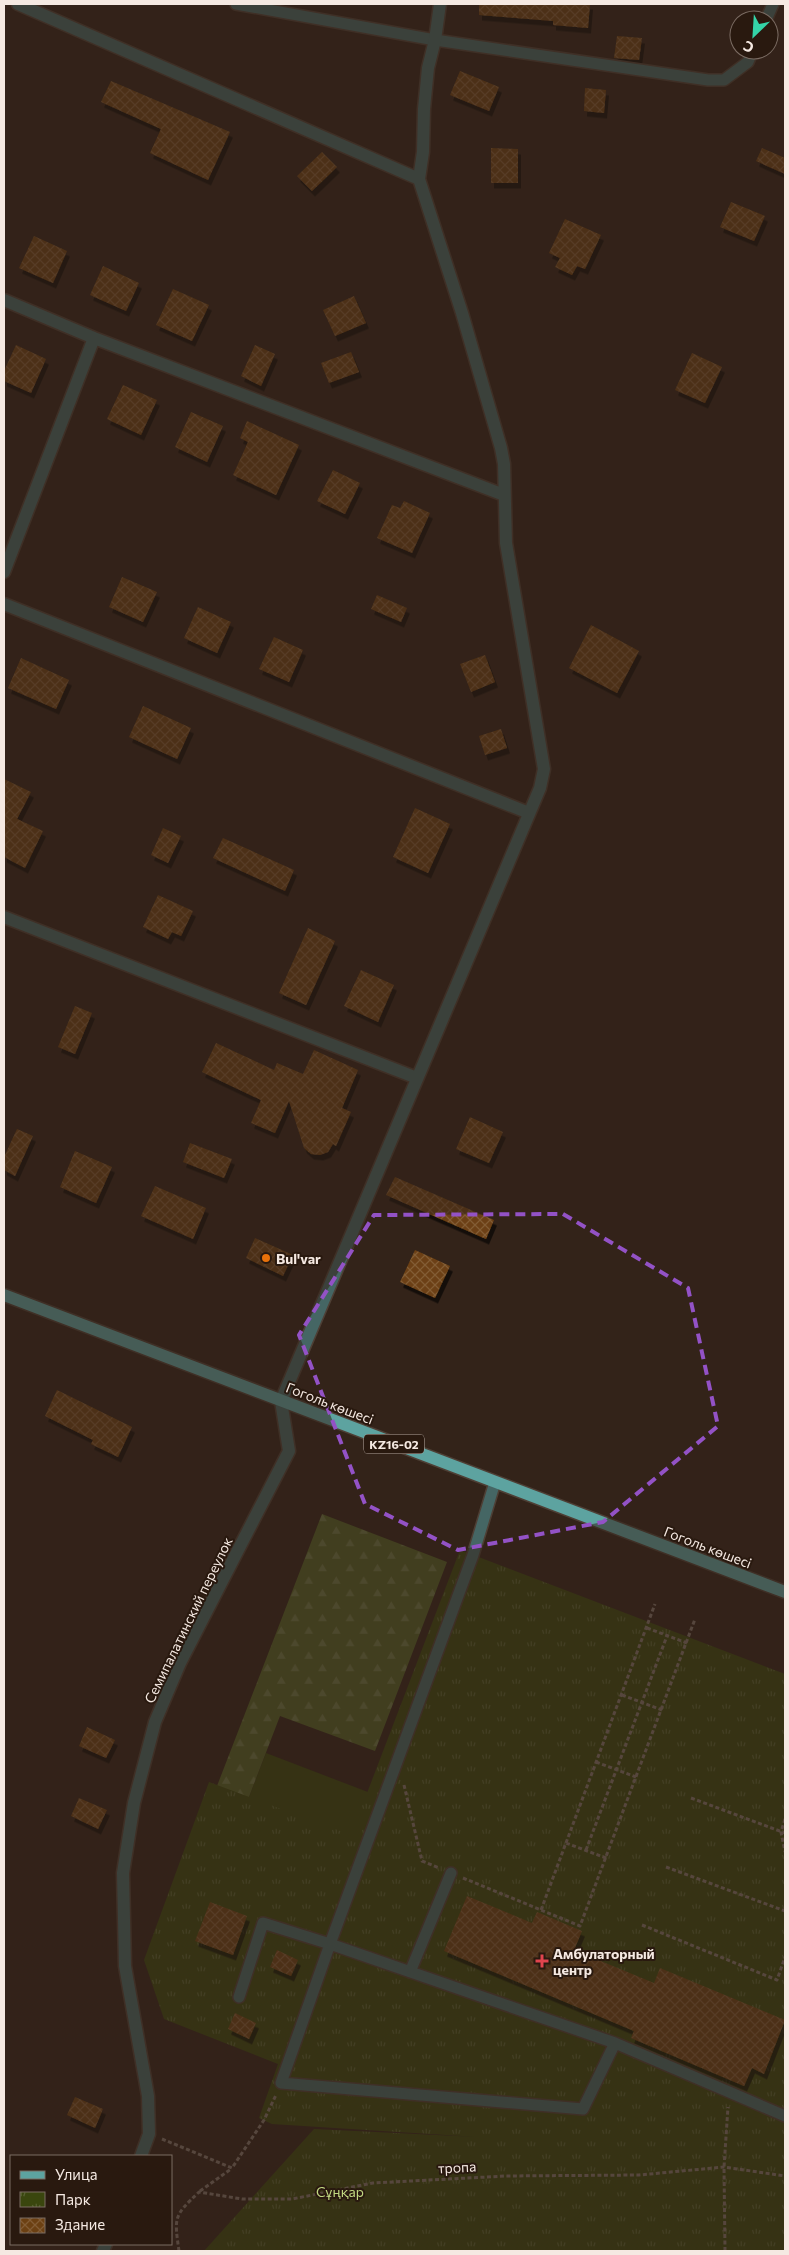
<svg xmlns="http://www.w3.org/2000/svg" width="789" height="2255" font-family="Commissioner,sans-serif">
<style>
.grass{fill:#3a460e}
.forest{fill:url(#forest-firs)}
.park{fill:url(#park-tufts)}
.building{fill:url(#building-cross-hatch);filter:url(#shadow)}
.lines{fill:none;stroke-linecap:round;stroke-linejoin:round}
.lane-casing{stroke:#4e3f35;stroke-width:14}
.street-casing{stroke:#4e3f35;stroke-width:15}
.primary-casing{stroke:#4e3f35;stroke-width:15}
.path{stroke:#807269;stroke-width:3;stroke-dasharray:4 2.5;stroke-linecap:butt}
.lane{stroke:#456664;stroke-width:11}
.street{stroke:#456664;stroke-width:12}
.primary{stroke:#5da3a0;stroke-width:12}
.marked{fill:none;stroke:#9352c6;stroke-width:4;stroke-dasharray:10 6;stroke-linejoin:round}
.food-dot{fill:#e8710a;stroke:#29190f;stroke-width:2}
.health-dot{fill:#e0444e;stroke:#29190f;stroke-width:2}
.labels{text-anchor:middle;dominant-baseline:central;stroke-width:4;stroke-linejoin:round;paint-order:stroke}
.shield{fill:#29190f;stroke:#b8aba3;stroke-width:1}
.shield-label{font-size:12px;font-weight:bold;fill:#f5e9e2}
.poi-label{font-size:14px;font-weight:bold;fill:#f5e9e2;stroke:#29190f;text-anchor:start}
.street-label{font-size:14px;fill:#f5e9e2;stroke:#29190f}
.park-label{font-size:14px;fill:#c1d781;stroke:#29190f}
</style>
<defs>
<pattern id="forest-firs" width="22" height="20" patternUnits="userSpaceOnUse" patternTransform="scale(1.25)"><rect width="22" height="20" fill="#536026"/><path d="M5 1l3.5 6h-7zM16 11l3.5 6h-7z" fill="#6c7745"/></pattern>
<pattern id="park-tufts" width="24" height="20" patternUnits="userSpaceOnUse" patternTransform="scale(1.25)"><rect width="24" height="20" fill="#3a460e"/><path d="M3 7l-1-3M5 7V3M7 7l1-3M15 17l-1-3M17 17v-4M19 17l1-3" fill="none" stroke="#576131"/></pattern>
<pattern id="building-cross-hatch" width="8" height="8" patternUnits="userSpaceOnUse" patternTransform="scale(1.25)"><rect width="8" height="8" fill="#6c4012"/><path d="M0 0l8 8M0 8l8-8" fill="none" stroke="#825c34"/></pattern>
<filter id="shadow"><feDropShadow dx="3" dy="5.5" stdDeviation="0" flood-color="#0009"/></filter>
</defs>
<rect width="100%" height="100%" fill="#332319"/>
<path class="grass" d="M266 1753 373 1794 321 1930 213 1890Z"/>
<path class="forest" d="M322 1514 447 1562 375 1751 280 1716 183 1969 151 1957Z"/>
<path class="park" d="M460 1550 785 1674V2251H204L314 2129 477 2137 272 2124 259 2118 278 2064 164 2019 144 1960 209 1782 351 1835Z"/>
<path class="building" d="M479 4H590L588 28 553 25V21L479 15Z
M617 36 642 38 639 60 614 58Z
M460 71 499 87 489 111 450 95Z
M111 81 230 132 208 180 150 153 161 129 101 102Z
M585 88 606 90 604 113 584 111Z
M491 148 518 149V183H491Z
M762 148 785 158V174L756 161Z
M322 152 337 167 312 191 297 176Z
M731 202 765 216 754 241 720 227Z
M565 219 601 235 585 269 577 266 572 275 555 267 560 258 549 253Z
M34 236 67 251 53 283 19 268Z
M103 266 139 283 126 311 90 295Z
M173 289 209 305 192 341 156 325Z
M354 296 366 323 335 336 323 310Z
M16 345 46 359 31 393 4 381V371Z
M255 345 275 354 261 386 241 376Z
M351 352 359 372 329 383 321 363Z
M692 353 722 367 705 403 675 390Z
M123 385 157 400 141 435 107 419Z
M191 412 223 426 207 462 175 447Z
M247 421 299 445 276 495 233 475 248 442 240 438Z
M333 470 360 483 345 514 317 501Z
M404 501 430 513 412 553 377 538 392 505 400 508Z
M122 577 157 592 143 622 109 607Z
M377 595 407 608 401 622 371 609Z
M198 607 231 622 217 653 184 638Z
M591 625 639 651 617 693 569 668Z
M274 637 303 650 289 682 259 669Z
M485 655 495 682 471 692 460 664Z
M21 658 69 680 56 709 8 688Z
M143 706 191 728 177 759 129 737Z
M501 729 507 748 485 755 479 736Z
M4 779 31 792 17 819 43 831 25 868 4 857Z
M415 808 450 824 428 873 393 857Z
M163 828 181 836 168 863 151 855Z
M223 838 294 870 285 891 213 858Z
M158 895 193 911 181 936 172 932 168 939 143 927Z
M308 928 335 941 306 1005 279 993Z
M361 970 394 985 378 1022 344 1006Z
M75 1006 92 1013 75 1054 58 1047Z
M216 1043 274 1070 277 1063 303 1074 314 1050 358 1070 342 1108 351 1112 336 1146 333 1144 328 1152 320 1155 311 1154 304 1148 289 1101 275 1133 251 1123 261 1100 202 1072Z
M470 1117 503 1132 489 1163 456 1149Z
M17 1129 33 1136 15 1176 4 1170V1157Z
M190 1143 232 1159 224 1178 183 1162Z
M75 1151 112 1167 96 1203 60 1187Z
M395 1177 494 1220 486 1239 386 1195Z
M155 1186 206 1208 193 1239 141 1216Z
M255 1238 293 1255 283 1276 246 1258Z
M415 1250 450 1266 435 1298 400 1282Z
M57 1390 132 1427 118 1457 91 1444 93 1440 45 1416Z
M87 1727 115 1740 106 1758 79 1746Z
M79 1798 107 1810 98 1829 71 1816Z
M467 1896 532 1923 537 1912 582 1931 574 1950 654 1983 660 1968 785 2020 764 2074 752 2068 744 2086 631 2038 634 2031 444 1951Z
M210 1902 247 1916 233 1955 195 1941Z
M277 1950 298 1960 291 1976 270 1967Z
M235 2013 256 2023 249 2039 228 2029Z
M75 2097 103 2109 95 2128 67 2115Z"/>
<g class="lines">
<g class="lane-casing">
<path id="lane" d="M236 4 435 40 708 80H724L748 62 753 50
M766 20 773 4
M330 1944 615 2043 583 2109 281 2083Z
M410 1972 451 1873
M239 1997 263 1923 330 1944 473 1555 495 1482
M615 2043 785 2116"/>
</g>
<g class="street-casing">
<path id="street" d="M18 4 419 179
M4 300 94 338 504 495
M4 572 94 338
M4 604 529 813
M4 917 417 1078
M141 2156 149 2134 148 2096 125 1966 123 1873 134 1803 155 1722 180 1663 289 1451 281 1401 540 788 544 769 506 543 504 464 501 448 462 313 419 179 423 152 424 109 428 68 435 40 440 4
M103 2251 106 2244"/>
</g>
<g class="primary-casing">
<path id="primary" d="M4 1295 785 1592"/>
</g>
<path class="path" d="M647 1628 687 1643
M622 1695 662 1710
M596 1762 636 1777
M404 1785 422 1861 439 1868
M691 1798 785 1833
M785 1819 781 1832 785 1852
M566 1843 606 1858
M586 1850 667 1636
M666 1867 785 1911
M463 1878 580 1926 695 1619
M541 1910 655 1604
M642 1925 777 1980 785 1957
M162 2139 232 2168 264 2120 276 2095
M200 2191 231 2169
M179 2251C174 2216 174 2216 199 2192L242 2199H292L373 2183 506 2176 639 2175 724 2167 785 2176
M725 2251 724 2167 728 2107"/>
<use href="#lane" class="lane"/>
<use href="#street" class="street"/>
<use href="#primary" class="primary"/>
</g>
<path d="M0 0H789V2255H0ZM563 1214 688 1288 718 1426 603 1522 458 1550 365 1504 299 1335 374 1215Z" fill="#332319" fill-opacity=".55" fill-rule="evenodd"/>
<path class="marked" d="M563 1214 688 1288 718 1426 603 1522 458 1550 365 1504 299 1335 374 1215Z"/>
<circle class="food-dot" cx="266" cy="1258" r="5"/>
<path class="health-dot" d="M539.5 1953.5h5v5h5v5h-5v5h-5v-5h-5v-5h5z"/>
<g class="labels">
<rect class="shield" x="364" y="1434.5" width="60" height="19" rx="4"/>
<g class="shield-label">
<text x="394" y="1444">KZ16-02</text>
</g>
<g class="poi-label">
<text x="276" y="1258">Bul'var</text>
<text x="553" y="1953">Амбулаторный<tspan x="553" dy="16">центр</tspan></text>
</g>
<g class="street-label">
<text transform="translate(330 1403) rotate(21)">Гоголь көшесі</text>
<text transform="translate(708 1547) rotate(21)">Гоголь көшесі</text>
<text transform="translate(188 1620) rotate(-64)">Семипалатинский переулок</text>
<text transform="translate(457 2167) rotate(-3)">тропа</text>
</g>
<g class="park-label">
<text x="340" y="2191">Сұңқар</text>
</g>
</g>
<rect width="789" height="2255" fill="none" stroke="#f5e9e2" stroke-width="10"/>
<rect x="10" y="2155" width="162" height="90" fill="#29190f" stroke="#7b6c63"/>
<rect x="20" y="2171" width="25" height="8" fill="#5da3a0" stroke="#7b6c63"/>
<text x="55" y="2180" font-size="15" fill="#f5e9e2">Улица</text>
<rect x="20" y="2192" width="25" height="15" fill="url(#park-tufts)" stroke="#7b6c63"/>
<text x="55" y="2205" font-size="15" fill="#f5e9e2">Парк</text>
<rect x="20" y="2218" width="25" height="15" fill="url(#building-cross-hatch)" stroke="#7b6c63"/>
<text x="55" y="2230" font-size="15" fill="#f5e9e2">Здание</text>
<g transform="translate(754 35) rotate(205)"><circle r="24" fill="#29190f" stroke="#7b6c63"/>
<path d="M0-4L9 19L0 12L-9 19Z" fill="#34d4a8"/>
<text y="-8" font-size="14" font-weight="bold" text-anchor="middle" fill="#f5e9e2">С</text>
</g>
</svg>
